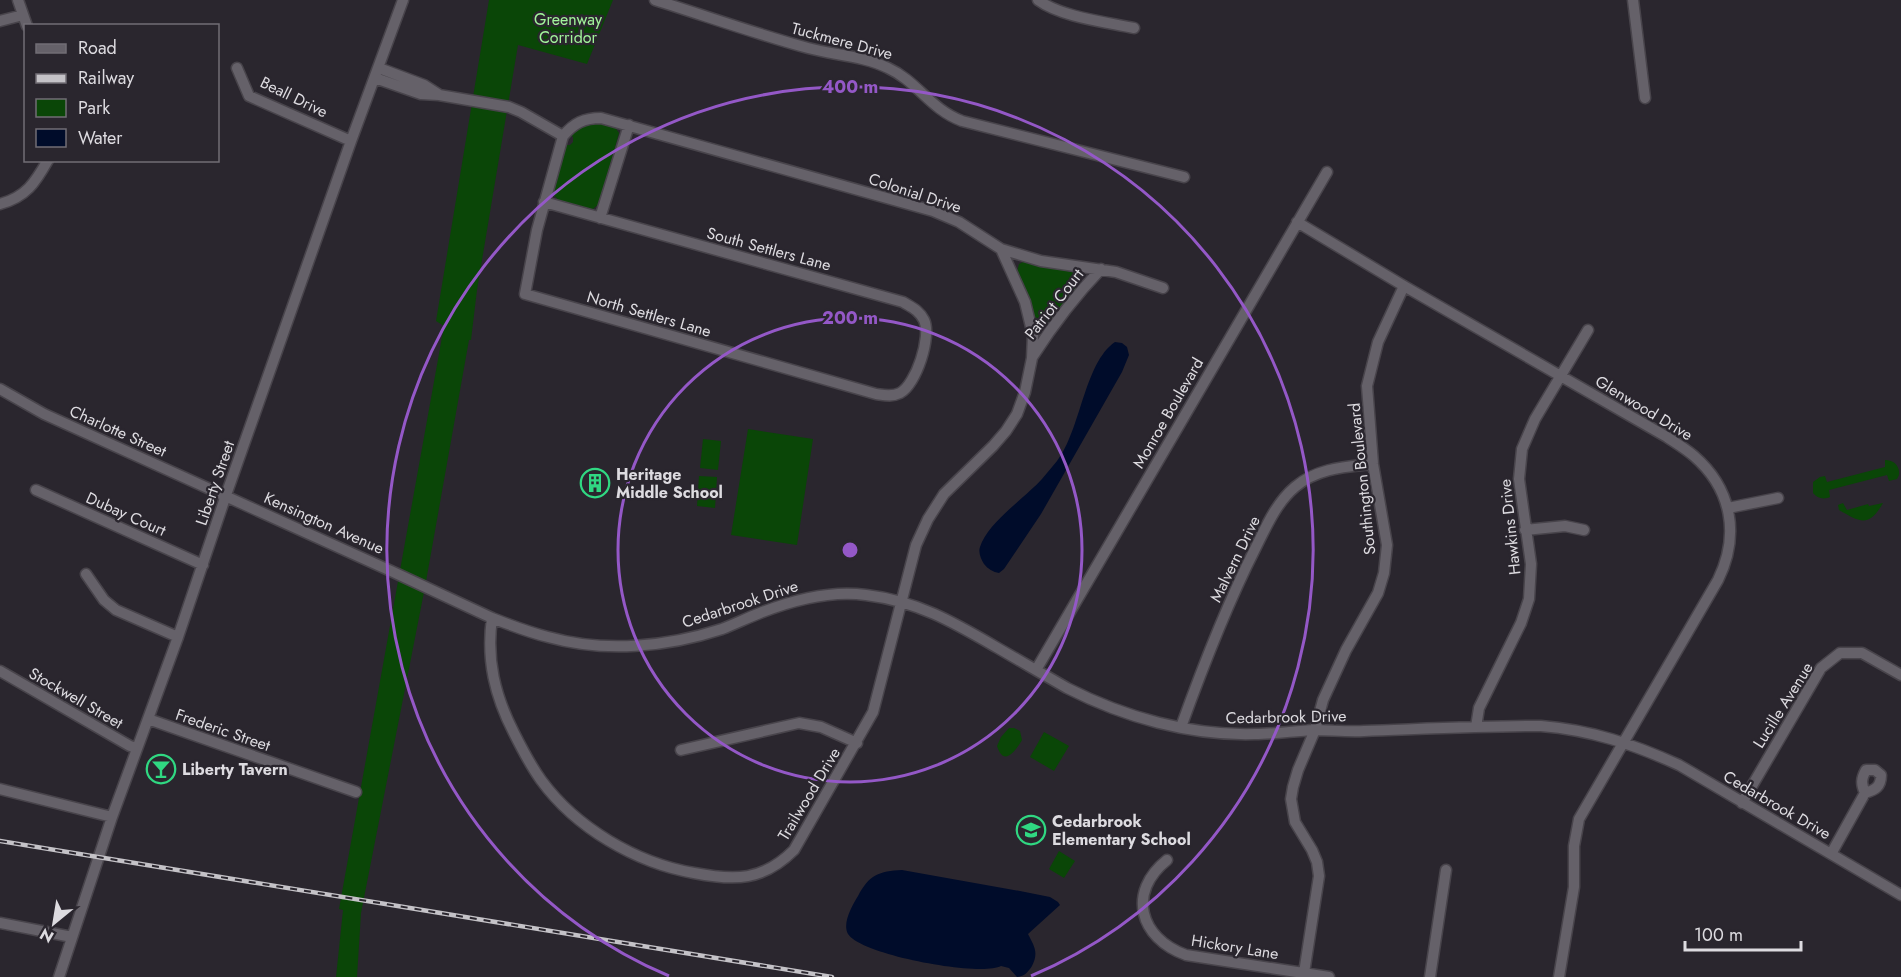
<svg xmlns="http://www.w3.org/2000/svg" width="1901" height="977" font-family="Jost,sans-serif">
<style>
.green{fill:#0a4607}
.water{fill:#000c2a}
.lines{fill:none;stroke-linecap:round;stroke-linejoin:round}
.minor-casing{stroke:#48444b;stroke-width:13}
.minor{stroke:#656169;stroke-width:10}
.rail-casing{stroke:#c4c2c7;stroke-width:4.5}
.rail{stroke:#2a262e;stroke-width:2;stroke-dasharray:7;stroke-linecap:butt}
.ring{fill:none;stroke:#9458c7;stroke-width:3}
.labels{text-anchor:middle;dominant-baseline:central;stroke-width:4.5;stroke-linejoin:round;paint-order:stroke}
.park-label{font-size:16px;fill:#a2f59b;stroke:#2a262e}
.street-label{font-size:16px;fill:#dddbe0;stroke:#2a262e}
.poi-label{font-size:16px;font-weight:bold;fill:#dddbe0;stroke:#2a262e;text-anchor:start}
.centre{fill:#9458c7;stroke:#2a262e;stroke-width:3}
.ring-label{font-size:18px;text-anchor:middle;font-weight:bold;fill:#9458c7;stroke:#2a262e;stroke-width:4.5;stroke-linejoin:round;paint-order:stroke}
</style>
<rect width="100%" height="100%" fill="#2a262e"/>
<path class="green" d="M489 0H613L587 64 518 45 477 290 471 340H469L425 587 361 913 357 977H336L343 910 339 909 444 326 436 321Z
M599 122 615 127 619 133 599 204 593 209H588C576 205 554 204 552 190L565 145H570L573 142V137L570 135 587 123Z
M1025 261 1075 273 1080 277 1081 284 1046 326H1039L1035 322 1028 297 1017 272 1019 264Z
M748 429 813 439 797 545 731 535Z
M703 439 721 441 718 470 700 468Z
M1885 460C1894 460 1900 466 1899 475L1897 479 1889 481 1887 475 1829 490 1830 497C1823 500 1817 498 1813 493V482L1820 477 1825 476 1827 482 1885 467Z
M699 476 717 477 715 508 697 506Z
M1843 503 1847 510 1868 504 1869 506 1883 503C1869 528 1860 522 1839 510L1838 505Z
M1009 728H1014L1020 731 1022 740C1016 750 1004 768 997 746L1001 737Z
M1044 732 1069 746 1054 771 1030 757Z
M1059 851 1075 861 1064 878 1049 869Z"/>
<path class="water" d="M1115 342 1122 343 1127 347 1129 355 1122 372 1041 514 1004 569 999 573C993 572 988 569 984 564 981 559 978 552 980 547 988 522 1025 498 1042 479 1047 473 1052 467 1057 461 1081 430 1084 363 1115 342Z
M902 870 1020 891 1050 897 1058 902 1060 905 1028 934C1034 946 1039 952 1032 966 1028 972 1025 976 1017 977L1009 968 1001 966C980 977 861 955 848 934 842 923 852 906 858 896 869 875 879 871 902 870Z"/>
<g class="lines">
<g class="minor-casing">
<path id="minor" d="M18 0 27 26
M655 0C706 16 756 34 808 48 834 55 864 56 888 68 917 81 930 109 962 121L1184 177
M1038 0C1061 17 1106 22 1134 28
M1633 0 1645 98
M0 21 23 15
M237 68 249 96 351 141
M379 68 424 85 438 94
M375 78 421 94 439 95 509 107 521 112 563 136
M0 204C26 197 35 183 48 160
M600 218 629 125
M1297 222 1404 286 1667 437C1676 443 1686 449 1694 456 1732 489 1740 535 1718 580L1579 819 1574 846V887L1559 977
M1001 249 1041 261 1116 272 1163 288
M1033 356C1053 325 1075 296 1101 269
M0 389 44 414 391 571 492 618C486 660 495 696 514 733 522 749 531 766 541 780 576 828 636 863 694 873 735 881 763 881 794 850L873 712 916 545 928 519 944 494 993 446 1006 431 1017 414 1025 392 1032 358 1033 335 1025 302 1001 249 959 222 933 211 601 118C584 118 574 123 563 136L537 230 525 294 876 394C884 395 892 397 900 393 916 385 932 336 924 320 919 310 911 307 903 302L544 202
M36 490 203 565
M1728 508 1778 498
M1525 530 1565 526 1584 530
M86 574 104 600 116 610 178 637
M492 618C510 625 528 632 548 637 605 653 667 647 722 629 735 624 747 618 760 613 793 600 830 590 866 595 917 601 953 622 996 647 1020 661 1043 674 1067 688 1124 717 1190 736 1255 734 1274 734 1294 731 1314 730 1330 730 1347 732 1364 731 1423 729 1482 726 1541 726 1591 730 1633 744 1679 765L1901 895
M1036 670 1327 172
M0 671 130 746 137 748
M148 719 356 792
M1181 727C1203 666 1226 606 1255 549 1266 527 1276 503 1295 487 1317 468 1345 467 1373 464
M1476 727 1479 708 1521 623 1529 599 1531 564 1519 479 1522 449 1535 419 1588 330
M681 750 799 723 821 727 857 743
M0 789 112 817
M1742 803 1821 668 1840 653H1862L1901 675
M1831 854 1865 793C1875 790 1881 787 1881 775L1875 770H1866C1861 779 1861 784 1865 793
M1167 860C1127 892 1139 938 1186 955L1329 977
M0 923 72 937
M1304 973 1319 876 1317 862 1312 850 1295 822 1291 799 1293 787 1298 770 1315 730 1323 700 1346 650 1378 593 1384 573 1387 545 1373 464 1367 386 1378 342 1404 286
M59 977 112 817 178 637 226 495 351 141 403 0
M1430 977 1446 870"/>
</g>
<use href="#minor" class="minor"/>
<g class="rail-casing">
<path id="rail" d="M0 841 832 977"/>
</g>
<use href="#rail" class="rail"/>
</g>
<g class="ring">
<circle cx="850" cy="550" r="232"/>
<path d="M669 976A463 463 0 1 1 1031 976"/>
</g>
<defs>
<g id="building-ring" transform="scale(1.5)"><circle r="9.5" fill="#2a262e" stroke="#30d882" stroke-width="1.5"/><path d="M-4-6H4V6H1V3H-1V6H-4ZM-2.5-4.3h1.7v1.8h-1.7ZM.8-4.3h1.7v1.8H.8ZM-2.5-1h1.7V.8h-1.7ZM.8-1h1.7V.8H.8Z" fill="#30d882"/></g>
<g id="bar-ring" transform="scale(1.5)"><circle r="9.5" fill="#2a262e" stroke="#30d882" stroke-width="1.5"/><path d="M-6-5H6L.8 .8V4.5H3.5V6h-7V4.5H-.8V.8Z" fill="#30d882"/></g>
<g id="school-ring" transform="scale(1.5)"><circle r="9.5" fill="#2a262e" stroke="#30d882" stroke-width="1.5"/><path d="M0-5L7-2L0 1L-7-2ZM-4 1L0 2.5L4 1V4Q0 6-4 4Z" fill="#30d882"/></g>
</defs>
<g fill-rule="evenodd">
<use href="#building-ring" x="595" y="483"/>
<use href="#bar-ring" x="161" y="769"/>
<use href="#school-ring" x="1031" y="830"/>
</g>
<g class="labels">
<g class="park-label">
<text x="568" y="19">Greenway<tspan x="568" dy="18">Corridor</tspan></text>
</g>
<g class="street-label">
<text transform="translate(842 41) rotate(15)">Tuckmere Drive</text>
<text transform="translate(294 97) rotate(26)">Beall Drive</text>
<text transform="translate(915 193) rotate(18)">Colonial Drive</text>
<text transform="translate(769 249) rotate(15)">South Settlers Lane</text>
<text transform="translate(1054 304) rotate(-52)">Patriot Court</text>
<text transform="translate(649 314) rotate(16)">North Settlers Lane</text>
<text transform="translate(1644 408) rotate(31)">Glenwood Drive</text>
<text transform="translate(1168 413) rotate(-60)">Monroe Boulevard</text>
<text transform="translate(118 431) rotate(24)">Charlotte Street</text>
<text transform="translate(1362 479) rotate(-96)">Southington Boulevard</text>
<text transform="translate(215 483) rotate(-71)">Liberty Street</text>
<text transform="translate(126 514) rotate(24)">Dubay Court</text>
<text transform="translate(324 523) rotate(24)">Kensington Avenue</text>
<text transform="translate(1510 527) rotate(-96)">Hawkins Drive</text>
<text transform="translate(1235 559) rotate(-64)">Malvern Drive</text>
<text transform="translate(740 604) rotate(-18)">Cedarbrook Drive</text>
<text transform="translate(76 698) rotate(30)">Stockwell Street</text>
<text transform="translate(1783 705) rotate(-58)">Lucille Avenue</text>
<text transform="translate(1286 717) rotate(-1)">Cedarbrook Drive</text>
<text transform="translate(223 730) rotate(19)">Frederic Street</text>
<text transform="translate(809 794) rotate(-59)">Trailwood Drive</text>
<text transform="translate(1777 805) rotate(30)">Cedarbrook Drive</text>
<text transform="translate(1235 947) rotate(9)">Hickory Lane</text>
</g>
<g class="poi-label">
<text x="616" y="474">Heritage<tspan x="616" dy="18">Middle School</tspan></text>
<text x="182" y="769">Liberty Tavern</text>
<text x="1052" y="821">Cedarbrook<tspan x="1052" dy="18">Elementary School</tspan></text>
</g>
</g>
<circle cx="850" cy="550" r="9" class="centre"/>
<g class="ring-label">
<text x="850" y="93">400 m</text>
<text x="850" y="324">200 m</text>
</g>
<rect x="24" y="24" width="195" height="138" fill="#2a262e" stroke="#726e75" stroke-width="1.5"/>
<rect x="36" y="44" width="30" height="9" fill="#656169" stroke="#726e75" stroke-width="1.5"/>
<text x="78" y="54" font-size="18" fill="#dddbe0">Road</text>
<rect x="36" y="74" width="30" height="9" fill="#c4c2c7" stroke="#726e75" stroke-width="1.5"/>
<text x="78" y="84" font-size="18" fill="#dddbe0">Railway</text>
<rect x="36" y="99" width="30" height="18" fill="#0a4607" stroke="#726e75" stroke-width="1.5"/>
<text x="78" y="114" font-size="18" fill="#dddbe0">Park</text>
<rect x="36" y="129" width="30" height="18" fill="#000c2a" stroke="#726e75" stroke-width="1.5"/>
<text x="78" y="144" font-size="18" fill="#dddbe0">Water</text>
<g transform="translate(54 923) rotate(210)" stroke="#2a262e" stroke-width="4.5" paint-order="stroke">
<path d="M0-4.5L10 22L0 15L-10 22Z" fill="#dddbe0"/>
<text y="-9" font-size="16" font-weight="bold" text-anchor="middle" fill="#dddbe0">N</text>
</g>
<path d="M1685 941v9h116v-9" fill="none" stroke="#dddbe0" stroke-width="3"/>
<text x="1694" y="941" font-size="18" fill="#dddbe0" stroke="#2a262e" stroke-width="4.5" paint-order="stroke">100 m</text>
</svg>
